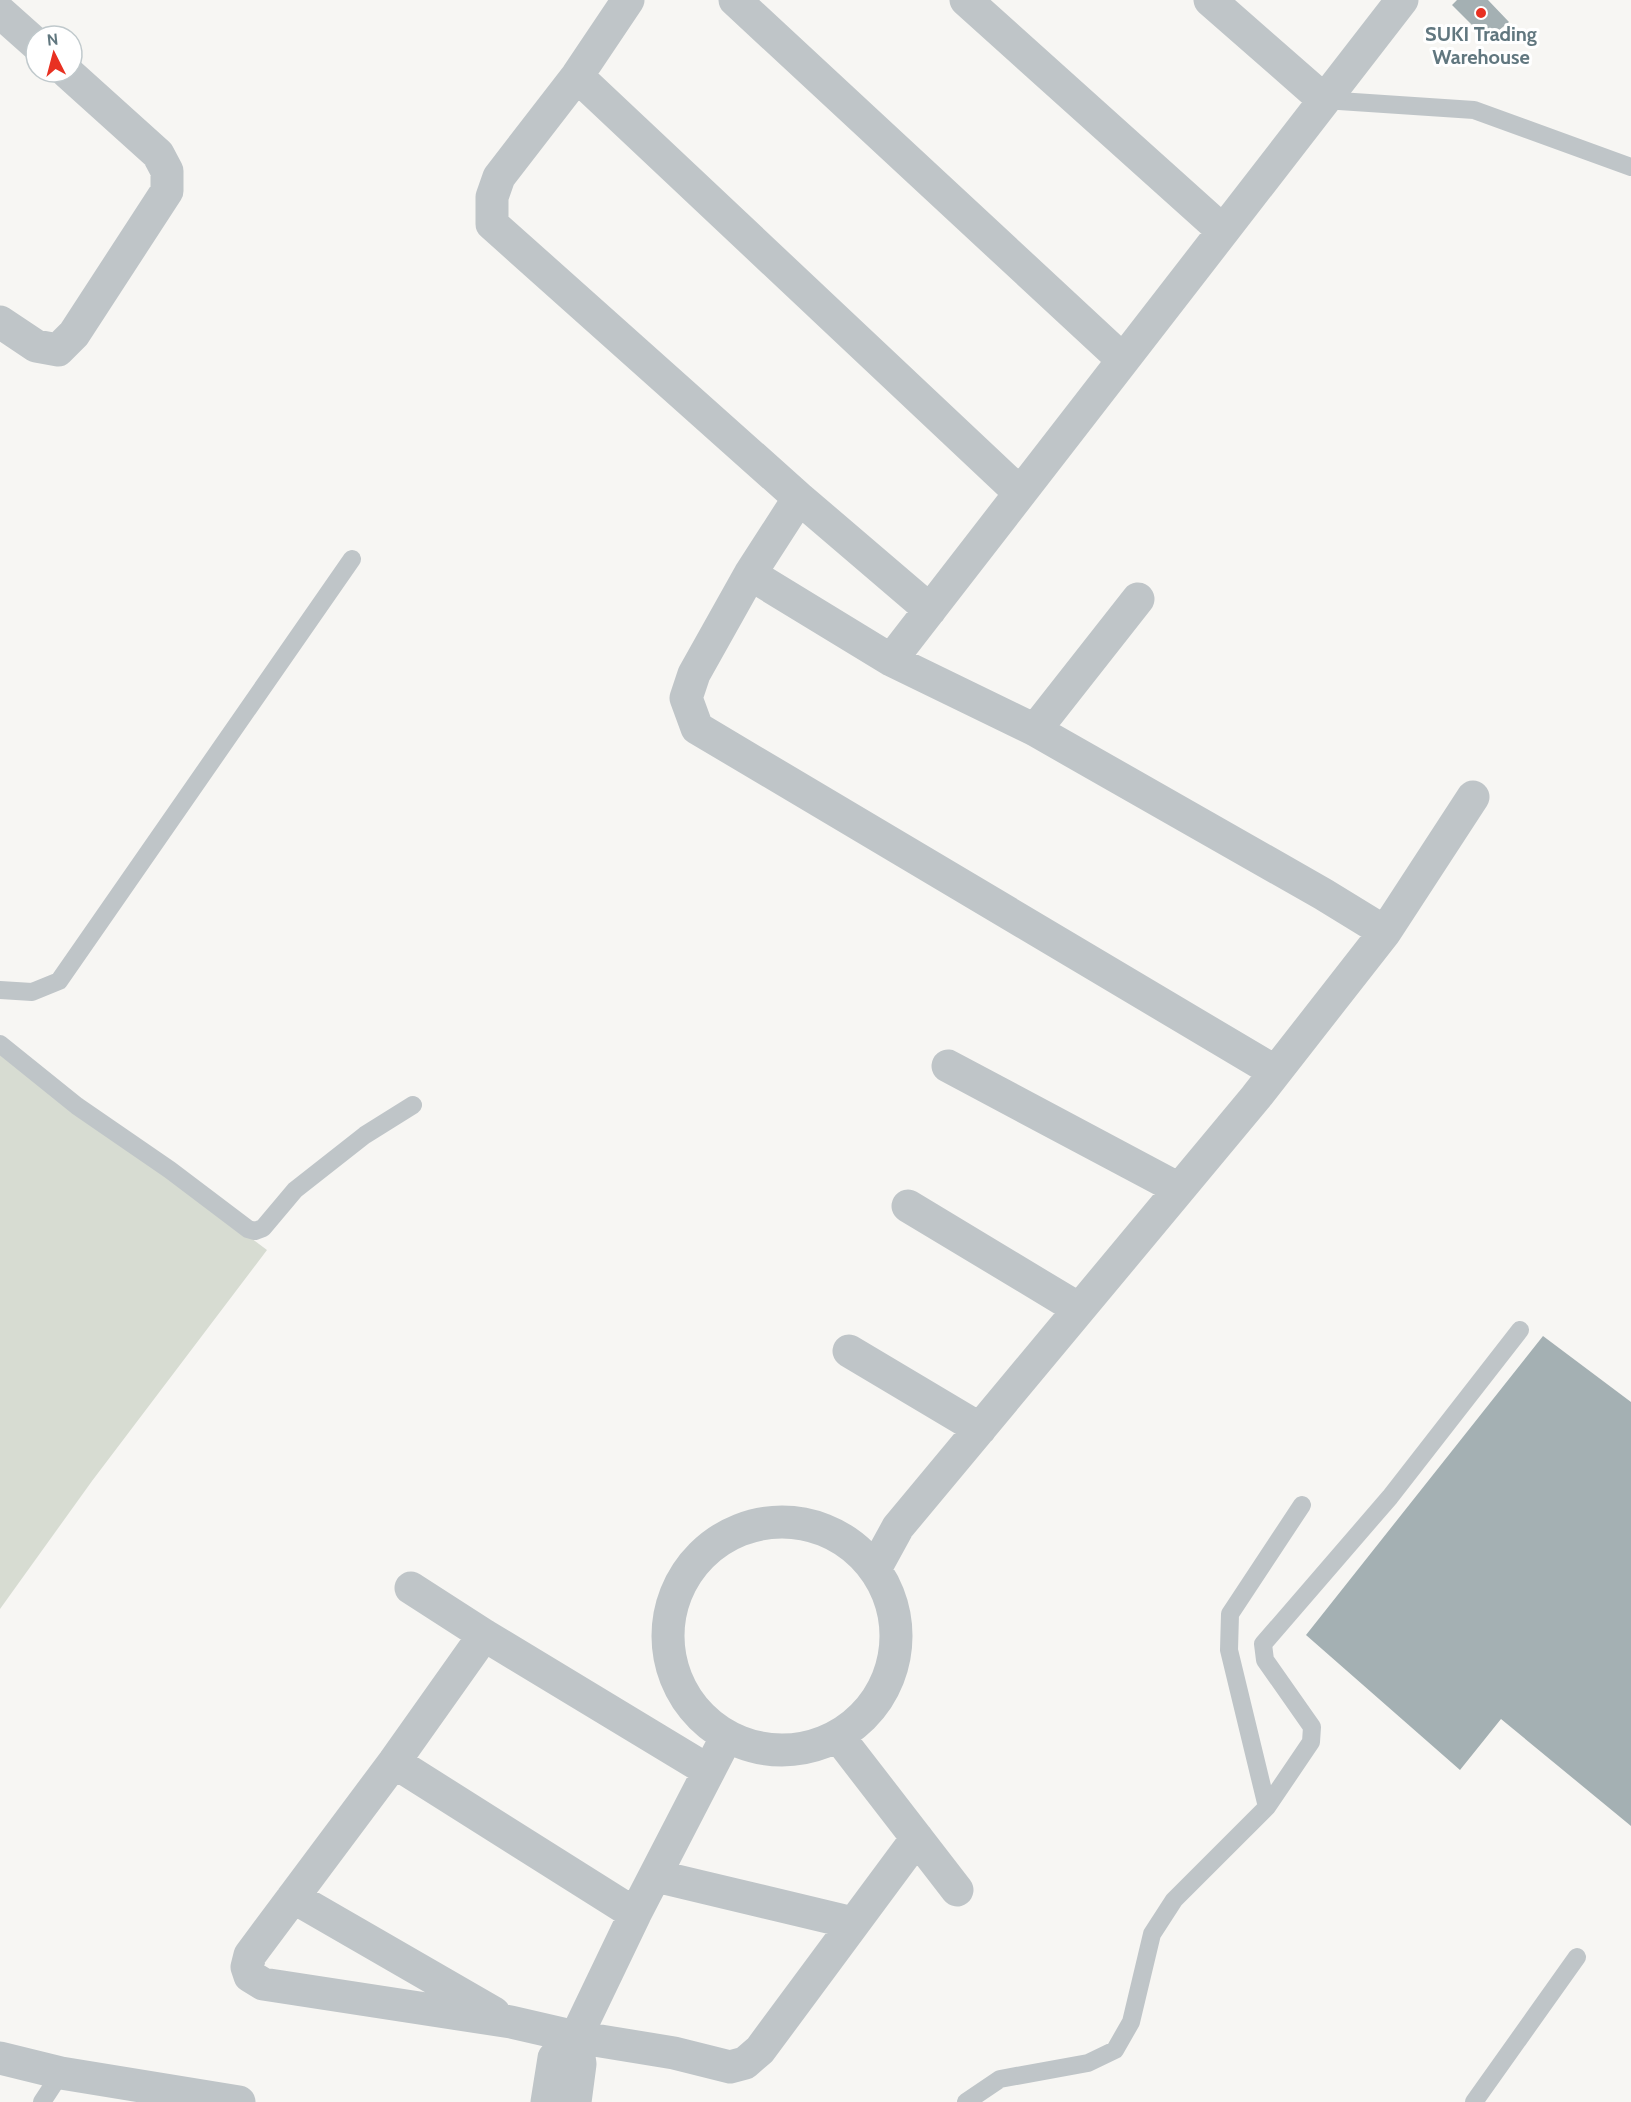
<svg xmlns="http://www.w3.org/2000/svg" width="1631" height="2102" font-family="Cabin,sans-serif">
<style>
.green{fill:#d7dcd2}
.building{fill:#a4b0b3}
.lines{fill:none;stroke-linecap:round;stroke-linejoin:round}
.service{stroke:#bfc5c8;stroke-width:18}
.minor{stroke:#bfc5c8;stroke-width:33}
.tertiary{stroke:#bfc5c8;stroke-width:33}
.poi-dot{fill:#e83122;stroke:#fff;stroke-width:2}
.labels{text-anchor:middle;dominant-baseline:central;stroke-width:6;stroke-linejoin:round;paint-order:stroke}
.poi-label{font-size:20px;font-weight:bold;fill:#61777f;stroke:#fff}
</style>
<rect width="100%" height="100%" fill="#f7f6f3"/>
<path class="green" d="M0 1050 267 1250 92 1481 0 1609Z"/>
<path class="building" d="M1457 0H1488L1509 22 1487 40 1452 5Z
M1543 1336 1631 1402V1826L1501 1719 1460 1770 1306 1635Z"/>
<g class="lines">
<path class="service" d="M1324 100 1474 110 1631 167
M0 990 32 992 59 981 352 559
M0 1044 77 1106 170 1170 248 1229 255 1231 263 1228 295 1190 365 1135 413 1105
M1267 1807 1229 1650 1230 1614 1302 1505
M42 2102 61 2073
M966 2102 1000 2079 1088 2063 1115 2050 1131 2022 1152 1934 1174 1900 1267 1807 1311 1742 1312 1727 1265 1660 1263 1644 1390 1497 1520 1330
M1474 2102 1577 1957"/>
<path class="minor" d="M628 0 577 76 499 177 492 197V224L799 498 930 610
M735 0 1123 360
M966 0 1223 231
M1210 0 1324 100
M0 12 36 44
M577 76 1020 493
M0 322 36 346 58 350 74 334 167 191V171L158 154 67 72
M799 498 750 574 694 674 686 698 697 728 1274 1071
M750 574 891 660 1035 730 1323 894 1385 932
M891 660 1402 0
M1035 730 1138 599
M948 1066 1179 1189
M908 1206 1079 1309
M849 1351 980 1429
M668 1636a114 114 0 1 1 228 0a114 114 0 1 1-228 0Z
M875 1569 898 1527 1256 1097 1385 932 1473 797
M411 1588 484 1635 709 1771
M484 1635 394 1762 250 1955 247 1967 250 1976 263 1984 511 2022 576 2037 674 2053 730 2067 745 2063 760 2050 917 1838
M838 1736 957 1890
M394 1762 635 1914
M656 1876 853 1923
M293 1897 494 2013
M547 2102 554 2058 576 2037 635 1914 727 1736
M575 2102 580 2064 576 2037"/>
<path class="tertiary" d="M0 2058 61 2073 239 2102"/>
</g>
<circle class="poi-dot" cx="1481" cy="13" r="6"/>
<g class="labels">
<g class="poi-label">
<text x="1481" y="34">SUKI Trading<tspan x="1481" dy="23">Warehouse</tspan></text>
</g>
</g>
<g transform="translate(54 54) rotate(354)"><circle r="28" fill="#ffffff" stroke="#c0c9cc" stroke-width="1.5"/>
<path d="M0-4.5L10 22L0 15L-10 22Z" fill="#e83122"/>
<text y="-9" font-size="16" font-weight="bold" text-anchor="middle" fill="#61777f">N</text>
</g>
</svg>
